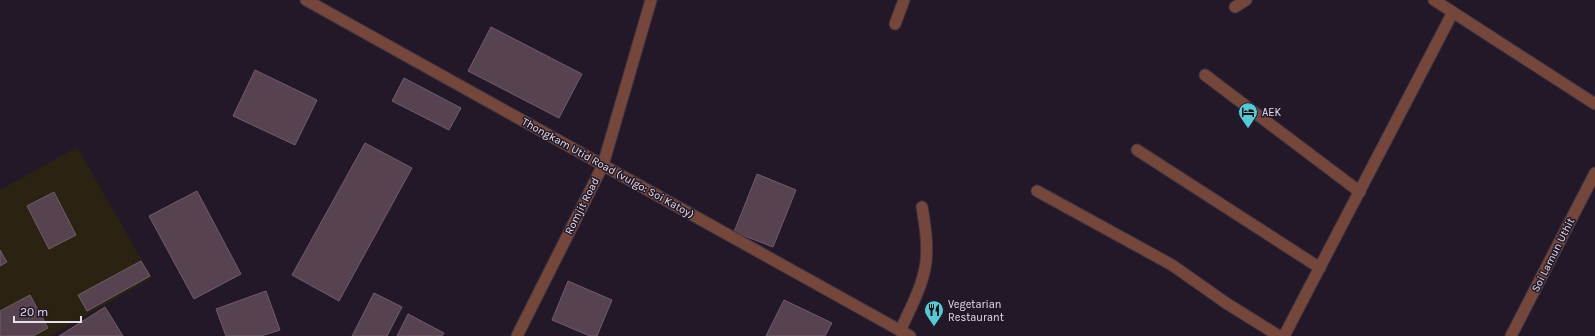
<svg xmlns="http://www.w3.org/2000/svg" width="1595" height="336" font-family="Karla,sans-serif">
<style>
.commercial{fill:#2a2312}
.building{fill:#57434f;stroke:#725c6a}
.lines{fill:none;stroke-linecap:round;stroke-linejoin:round}
.service-casing{stroke:#3e3443;stroke-width:13}
.minor-casing{stroke:#3e3443;stroke-width:13}
.service{stroke:#75473a;stroke-width:11}
.minor{stroke:#75473a;stroke-width:11}
.labels{text-anchor:middle;dominant-baseline:central;stroke-width:3;stroke-linejoin:round;paint-order:stroke}
.poi-label{font-size:11px;fill:#e7e0eb;stroke:#221828;text-anchor:start}
.street-label{font-size:11px;fill:#e7e0eb;stroke:#221828}
</style>
<rect width="100%" height="100%" fill="#221828"/>
<path class="commercial" d="M77 147 152 278 50 336H0V190Z"/>
<path class="building" d="M491 27 582 74 559 118 468 71Z
M255 70 317 100 295 145 233 116Z
M404 78 461 108 449 130 392 101Z
M365 143 412 168 339 301 292 275Z
M757 174 796 190 773 247 734 232Z
M197 191 241 274 194 299 149 216Z
M54 192 76 235 49 249 27 206Z
M0 250 7 262 0 266Z
M141 261 150 276 87 311 78 295Z
M568 281 612 300 597 336H590L552 320Z
M266 291 280 330 261 336H226L216 309Z
M374 293 402 307 387 336H352Z
M30 295 48 328 33 336H0V311Z
M784 300 832 323 825 336H766Z
M105 307 123 336H59Z
M408 314 444 333 442 336H397Z"/>
<g class="lines">
<g class="service-casing">
<path id="service" d="M1235 7 1246 0
M1205 75 1360 192
M1511 336 1595 173"/>
</g>
<g class="minor-casing">
<path id="minor" d="M306 0 910 336
M1434 0 1595 104
M895 24 904 0
M1137 150 1320 268
M1037 191 1172 265 1226 303 1279 336
M900 331C910 309 923 286 926 262 928 243 925 225 922 207
M517 336 603 165 651 0
M1284 336 1453 12"/>
</g>
<use href="#service" class="service"/>
<use href="#minor" class="minor"/>
</g>
<defs>
<g id="hotel-pin" transform="scale(1)"><path d="M0 17L-7.5 6A9.5 9.5 0 1 1 7.5 6Z" fill="#52cbd7" stroke="#221828"/><path d="M-6-4.5h1.5V1H6V5H4.5V3h-9V5H-6ZM-4 0a1.8 1.8 0 1 1 3.6 0ZM.5 0V-2.5h3Q6-2.5 6 0Z" fill="#111"/></g>
<g id="restaurant-pin" transform="scale(1)"><path d="M0 17L-7.5 6A9.5 9.5 0 1 1 7.5 6Z" fill="#52cbd7" stroke="#221828"/><path d="M-5-6h1v4h1v-4h1v4h1v-4h1v5L-1.5 .5V6h-2V.5L-5-1ZM5-6V6H3V1.5H1.5Q1.5-4 5-6Z" fill="#111"/></g>
</defs>
<g fill-rule="evenodd">
<use href="#hotel-pin" x="1248" y="112"/>
<use href="#restaurant-pin" x="934" y="310"/>
</g>
<g class="labels">
<g class="poi-label">
<text x="1262" y="112">AEK</text>
<text x="948" y="304">Vegetarian<tspan x="948" dy="13">Restaurant</tspan></text>
</g>
<g class="street-label">
<text transform="translate(608 168) rotate(29)">Thongkam Utid Road (vulgo: Soi Katoy)</text>
<text transform="translate(582 206) rotate(-63)">Romjit Road</text>
<text transform="translate(1553 255) rotate(-63)">Soi Lamun Uthit</text>
</g>
</g>
<path d="M14 316v6h67v-6" fill="none" stroke="#e7e0eb" stroke-width="2"/>
<text x="20" y="316" font-size="12" fill="#e7e0eb" stroke="#221828" stroke-width="3" paint-order="stroke">20 m</text>
</svg>
